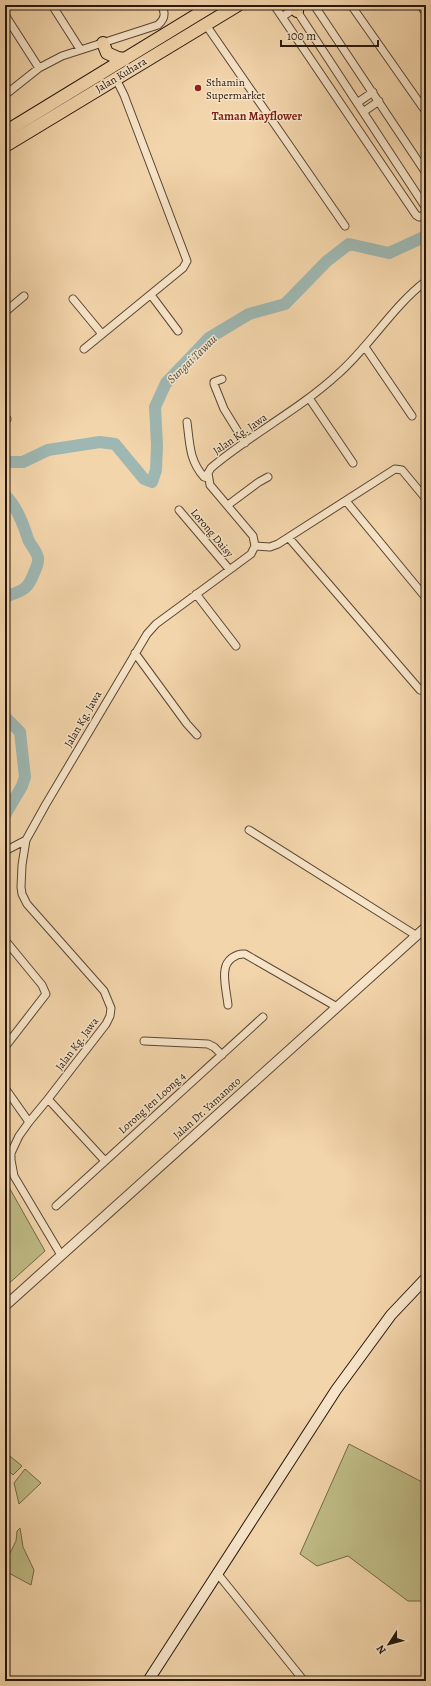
<svg xmlns="http://www.w3.org/2000/svg" width="431" height="1686" font-family="Alegreya,serif">
<style>
.green{fill:#bfbc86;stroke:#736a49}
.lines{fill:none;stroke-linecap:round;stroke-linejoin:round}
.river{stroke:#9eb7b2;stroke-width:12}
.minor-casing{stroke:#5a4634;stroke-width:9}
.tertiary-casing{stroke:#5a4634;stroke-width:11}
.secondary-casing{stroke:#27170c;stroke-width:12}
.primary-casing{stroke:#27170c;stroke-width:14}
.minor{stroke:#f7e4c8;stroke-width:7}
.tertiary{stroke:#f7e4c8;stroke-width:9}
.secondary{stroke:#f7e4c8;stroke-width:10}
.primary{stroke:#f3d5ab;stroke-width:12}
.poi-dot{fill:#8f2418;stroke:#f7e4c8;stroke-width:1.5}
.labels{text-anchor:middle;dominant-baseline:central;stroke-width:3;stroke-linejoin:round;paint-order:stroke}
.street-label{font-size:11px;fill:#27170c;stroke:#f7e4c8}
.poi-label{font-size:11px;fill:#27170c;stroke:#f7e4c8;text-anchor:start}
.neighbourhood-label{font-size:12px;font-weight:bold;fill:#7a1f14;stroke:#f7e4c8}
.water-label{font-size:12px;font-style:italic;fill:#514f46;stroke:#f7e4c8}
</style>
<rect width="100%" height="100%" fill="#f3d5ab"/>
<filter id="stains"><feTurbulence type="fractalNoise" baseFrequency=".005" numOctaves="4"/><feColorMatrix values="0 0 0 0 .2 0 0 0 0 .09 0 0 0 0 .02 0 0 0 .5 -.17"/></filter>
<radialGradient id="worn" r=".72"><stop offset=".6" stop-color="#630" stop-opacity="0"/><stop offset="1" stop-color="#630" stop-opacity=".3"/></radialGradient>
<path class="green" d="M5 1176 10 1189 45 1251 5 1287Z
M349 1444 426 1484V1601H408L348 1556 317 1566 300 1554Z
M5 1452 22 1466 13 1475 5 1468Z
M25 1469 41 1483 19 1504 14 1483Z
M20 1528 23 1547 34 1570 31 1585 5 1571 10 1560 8 1557 16 1541 17 1531Z"/>
<g class="lines">
<path class="river" d="M5 462H23L48 450 100 442 115 444 144 479 152 482 156 470 157 445 155 407 166 383 209 338 249 314 285 304 327 261 349 244 389 253 426 236
M5 495C17 507 23 523 28 539 30 545 37 551 38 558 39 563 36 568 34 573 27 591 23 590 5 597
M5 717 20 732 25 777 22 786 5 815"/>
<g class="minor-casing">
<path id="minor" d="M52 5 80 49
M274 5 416 215 419 217 426 214
M314 5 426 173
M351 5 426 112
M420 5 426 13
M295 8 426 208
M5 15 39 68
M282 17 295 8
M206 25 345 226
M5 95 39 68 62 56 158 25C165 19 166 13 161 5
M357 103 373 92
M363 112 379 101
M151 295 178 331
M73 299 102 334
M5 312 24 296
M365 347 412 416
M84 349 183 268 187 261 124 95 118 83 111 81
M222 379 214 382V384L224 409 245 443
M309 398 353 463
M5 416 7 419
M187 422C190 444 189 460 204 477L208 478
M346 501 426 598
M228 505 259 482 268 477
M179 510 229 569
M289 538 420 690
M255 546 270 547 278 544 395 469 402 470 426 499
M196 594 236 646
M135 653 187 724 197 735
M249 830 417 936
M5 851 26 840
M5 940 42 985 46 994 5 1047
M228 1005C227 995 223 979 225 970 226 960 236 953 245 954L337 1007
M144 1041 208 1044 214 1047 222 1055
M5 1088 29 1122
M48 1099 105 1161
M56 1206 263 1017
M61 1255 14 1176 11 1160V1153L19 1136 29 1122 48 1099 106 1024 110 1016 111 1008 104 991 27 904 22 894 21 887 22 865 26 840 46 804 147 634 156 624 251 554 255 546 253 536 210 485 208 473 211 468C251 434 299 410 338 374 370 346 392 307 426 281
M217 1573 304 1681"/>
</g>
<g class="tertiary-casing">
<path id="tertiary" d="M5 1306 426 927"/>
</g>
<g class="secondary-casing">
<path id="secondary" d="M148 1681 336 1390 391 1315 426 1278"/>
</g>
<g class="primary-casing">
<path id="primary" d="M297 11 298 5
M103 43 107 53 118 58 125 59
M5 132 213 5
M5 146 238 5"/>
</g>
<use href="#minor" class="minor"/>
<use href="#tertiary" class="tertiary"/>
<use href="#secondary" class="secondary"/>
<use href="#primary" class="primary"/>
</g>
<circle class="poi-dot" cx="198" cy="88" r="4"/>
<g class="labels">
<g class="street-label">
<text transform="translate(121 75) rotate(-31)">Jalan Kuhara</text>
<text transform="translate(240 434) rotate(-35)">Jalan Kg. Jawa</text>
<text transform="translate(212 533) rotate(50)">Lorong Daisy</text>
<text transform="translate(83 719) rotate(-60)">Jalan Kg. Jawa</text>
<text transform="translate(77 1044) rotate(-53)">Jalan Kg. Jawa</text>
<text transform="translate(152 1103) rotate(-42)">Lorong Jen Loong 4</text>
<text transform="translate(207 1108) rotate(-42)">Jalan Dr. Yamanoto</text>
</g>
<g class="poi-label">
<text x="206" y="82">Sthamin<tspan x="206" dy="13">Supermarket</tspan></text>
</g>
<g class="neighbourhood-label">
<text x="257" y="116">Taman Mayflower</text>
</g>
<g class="water-label">
<text transform="translate(192 359) rotate(-44)">Sungai Tawau</text>
</g>
</g>
<rect width="431" height="1686" fill="none" stroke="#f3d5ab" stroke-width="20"/>
<rect x="6" y="6" width="419" height="1674" fill="none" stroke="#27170c" stroke-width="2"/>
<rect x="10" y="10" width="411" height="1666" fill="none" stroke="#27170c"/>
<g transform="translate(389 1644) rotate(234)" stroke="#f7e4c8" stroke-width="3" paint-order="stroke">
<path d="M0-3L7 15L0 10L-7 15Z" fill="#27170c"/>
<text y="-6" font-size="11" font-weight="bold" text-anchor="middle" fill="#27170c">N</text>
</g>
<path d="M281 40v6h97v-6" fill="none" stroke="#27170c" stroke-width="2"/>
<text x="287" y="40" font-size="12" fill="#27170c" stroke="#f7e4c8" stroke-width="3" paint-order="stroke">100 m</text>
<rect width="100%" height="100%" filter="url(#stains)"/>
<rect width="100%" height="100%" fill="url(#worn)"/>
</svg>
